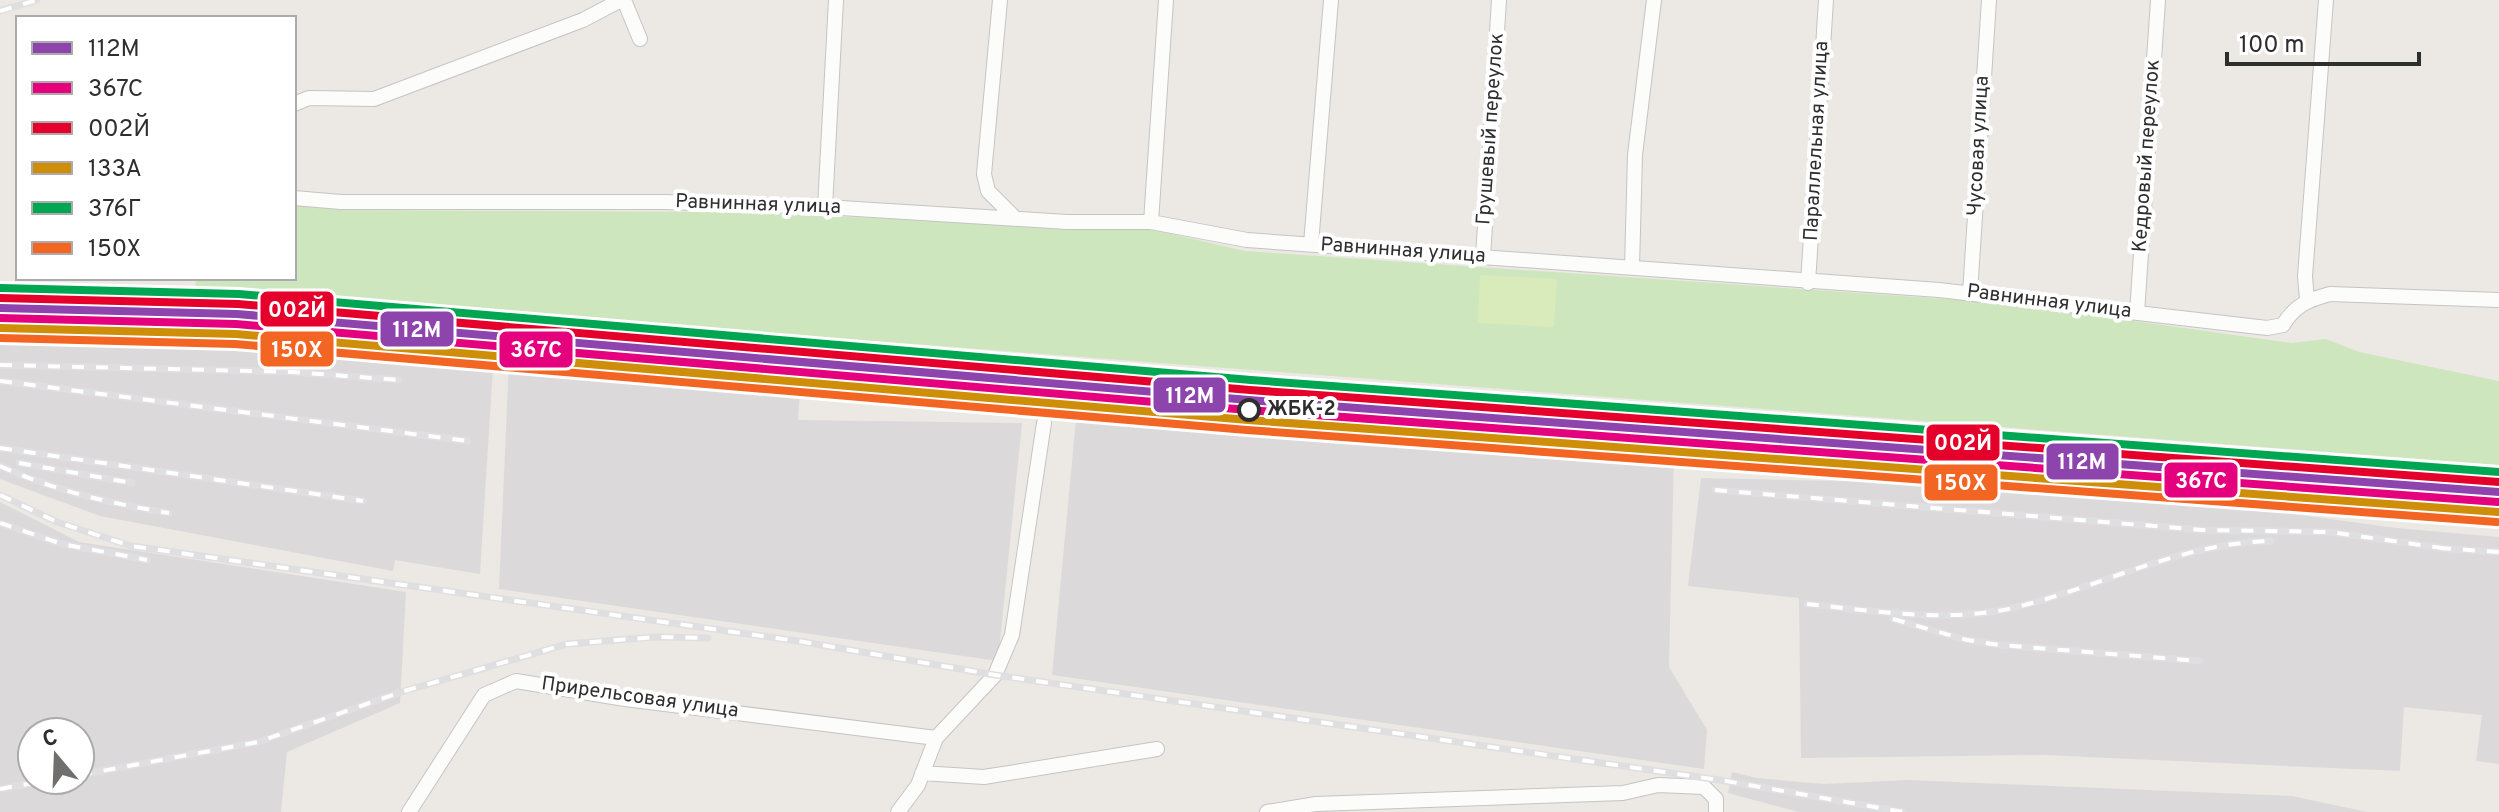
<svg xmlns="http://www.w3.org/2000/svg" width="2499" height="812" font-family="Overpass,sans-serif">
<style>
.industrial{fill:#dcd9db;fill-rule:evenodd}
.green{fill:#cee6be}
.pitch{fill:#d9eabb}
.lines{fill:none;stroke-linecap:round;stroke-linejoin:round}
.minor-casing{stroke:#c5c4c5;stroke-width:16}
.minor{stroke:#fcfcfb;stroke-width:14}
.rail-casing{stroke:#dfdfe1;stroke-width:7}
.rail{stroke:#fff;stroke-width:4;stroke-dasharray:12;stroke-linecap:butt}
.rail-1-casing{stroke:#fff;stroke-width:14}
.rail-2-casing{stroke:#fff;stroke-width:14}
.rail-3-casing{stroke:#fff;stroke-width:14}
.rail-4-casing{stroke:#fff;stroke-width:14}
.rail-5-casing{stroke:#fff;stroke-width:14}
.rail-6-casing{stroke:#fff;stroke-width:14}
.rail-1{stroke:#8e44ad;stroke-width:8}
.rail-2{stroke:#e5007d;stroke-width:8}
.rail-3{stroke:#e4002b;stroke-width:8}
.rail-4{stroke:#cf8e09;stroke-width:8}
.rail-5{stroke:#00a651;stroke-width:8}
.rail-6{stroke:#f26522;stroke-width:8}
.stop-dot{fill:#fff;stroke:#2e2e2e;stroke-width:4}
.labels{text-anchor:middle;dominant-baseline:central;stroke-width:8;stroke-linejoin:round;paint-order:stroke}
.street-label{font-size:20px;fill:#2e2e2e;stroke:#fff}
.stop-label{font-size:20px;font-weight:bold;fill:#2e2e2e;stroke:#fff;text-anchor:start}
.line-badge{stroke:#fff;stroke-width:3}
.badge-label{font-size:22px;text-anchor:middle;font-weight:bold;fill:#fff}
</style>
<rect width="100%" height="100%" fill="#ece8e4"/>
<path class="industrial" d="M0 336 494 352 480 574 395 560 393 571 100 516 0 479Z
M509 361 734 376 800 389 798 420 1022 423 998 661 499 589Z
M1077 409 1674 452 1669 667 1707 730 1704 769 1052 675Z
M1701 478 1983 484 2152 495 2396 528 2499 537V764L2476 761 2482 715 2404 707 2400 771 2044 755 1801 758 1799 598 1688 586Z
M0 502 79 542 406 592 400 703 287 752 281 812H0ZM32 732H80V780H32Z
M1732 772 1757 778 1824 784 1907 780 2292 796 2367 812H1799L1728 793Z"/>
<path class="green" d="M294 204 340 210 725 212 1150 229 1245 251 2005 303 2292 343 2326 339 2359 352 2499 381V465L873 341 848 347 784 337 322 302 288 305 227 289 195 295 196 278H294Z"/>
<path class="pitch" d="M1480 275 1557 279 1554 327 1478 323Z"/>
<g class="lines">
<g class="minor-casing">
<path id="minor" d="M624 0 640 39
M1000 0 984 174 988 191 1013 216
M294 104 309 98 374 99 583 20 621 0
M294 198 341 202H664L825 207 1067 222H1151L1247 240 1939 290 2267 328 2283 325C2295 305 2308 300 2330 294L2499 300
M825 207 836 0
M1151 222 1166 0
M1311 244 1331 0
M1483 257 1499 0
M1632 267 1635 155 1654 0
M1808 283 1826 0
M1970 293 1989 0
M2307 300 2305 276 2326 0
M2137 313 2158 0
M922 773 984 777 1157 749
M409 812 484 695 516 681 625 699 936 738
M898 812 918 785 936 738 995 675 1012 635 1044 423
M1267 812 1316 804 1623 793 1658 785 1704 787 1716 799V812"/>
</g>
<use href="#minor" class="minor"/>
<g class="rail-casing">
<path id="rail" d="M0 11 37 0
M0 365 293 372 399 380
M0 381 468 441
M0 448 363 501
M19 463 132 483
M0 466C55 491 109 503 169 513
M1715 490 2202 530 2330 532 2449 549
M0 495 57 522 131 546 804 642 995 675 1726 781 1903 812
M0 523 62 544 147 560
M2439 548 2499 552
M1807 604C1874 611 1946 623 2013 608 2101 587 2179 543 2271 541
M1893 619 1967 640 1999 645 2200 661
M80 775 258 742 401 692 567 644 655 637 708 638
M0 789 49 780"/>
</g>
<use href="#rail" class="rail"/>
<g class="rail-1-casing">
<path id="rail-1" d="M0 308 237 314 1249 400 2499 492"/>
</g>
<g class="rail-2-casing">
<path id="rail-2" d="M0 318 236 324 1248 410 2498 502"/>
</g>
<g class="rail-3-casing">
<path id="rail-3" d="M0 298 238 304 1250 390 2499 482"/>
</g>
<g class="rail-4-casing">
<path id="rail-4" d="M0 328 236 334 1248 420 2498 512"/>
</g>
<g class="rail-5-casing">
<path id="rail-5" d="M1 288 239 294 1251 380 2499 472"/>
</g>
<g class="rail-6-casing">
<path id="rail-6" d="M0 338 235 344 1247 430 2497 522"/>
</g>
<use href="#rail-1" class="rail-1"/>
<use href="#rail-2" class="rail-2"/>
<use href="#rail-3" class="rail-3"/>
<use href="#rail-4" class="rail-4"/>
<use href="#rail-5" class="rail-5"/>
<use href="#rail-6" class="rail-6"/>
</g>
<circle class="stop-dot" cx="1249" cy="410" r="10"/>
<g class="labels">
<g class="street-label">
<text transform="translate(1491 129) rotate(-86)">Грушевый переулок</text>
<text transform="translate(1817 141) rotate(-87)">Параллельная улица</text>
<text transform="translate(1979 146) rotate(-87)">Чусовая улица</text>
<text transform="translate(2147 156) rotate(-86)">Кедровый переулок</text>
<text transform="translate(758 205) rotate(2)">Равнинная улица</text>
<text transform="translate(1403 251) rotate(4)">Равнинная улица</text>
<text transform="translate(2049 302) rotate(7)">Равнинная улица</text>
<text transform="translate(640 698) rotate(8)">Прирельсовая улица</text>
</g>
<g class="stop-label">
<text x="1267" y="410">ЖБК-2</text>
</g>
</g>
<g class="line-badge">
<rect x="259" y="290" width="76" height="38" rx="8" fill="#e4002b"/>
<rect x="379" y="310" width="76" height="38" rx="8" fill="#8e44ad"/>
<rect x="259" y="330" width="76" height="38" rx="8" fill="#f26522"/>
<rect x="498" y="330" width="76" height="39" rx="8" fill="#e5007d"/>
<rect x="1152" y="376" width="75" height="38" rx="8" fill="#8e44ad"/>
<rect x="1925" y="423" width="76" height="39" rx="8" fill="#e4002b"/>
<rect x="2045" y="442" width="75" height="39" rx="8" fill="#8e44ad"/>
<rect x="2163" y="461" width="76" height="38" rx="8" fill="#e5007d"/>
<rect x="1923" y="463" width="76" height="39" rx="8" fill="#f26522"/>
</g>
<g class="badge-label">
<text x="297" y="317">002Й</text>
<text x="417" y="337">112М</text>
<text x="297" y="357">150Х</text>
<text x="536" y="357">367С</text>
<text x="1190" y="403">112М</text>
<text x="1963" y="450">002Й</text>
<text x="2082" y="469">112М</text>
<text x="2201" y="488">367С</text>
<text x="1961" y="490">150Х</text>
</g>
<rect x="16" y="16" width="280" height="264" fill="#ffffff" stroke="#ababab" stroke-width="2"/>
<rect x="32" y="42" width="40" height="12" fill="#8e44ad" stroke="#ababab" stroke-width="2"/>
<text x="88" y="56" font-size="24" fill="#2e2e2e">112М</text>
<rect x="32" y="82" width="40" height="12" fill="#e5007d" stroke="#ababab" stroke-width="2"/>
<text x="88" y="96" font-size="24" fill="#2e2e2e">367С</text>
<rect x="32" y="122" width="40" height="12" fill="#e4002b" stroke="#ababab" stroke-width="2"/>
<text x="88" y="136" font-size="24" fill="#2e2e2e">002Й</text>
<rect x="32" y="162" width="40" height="12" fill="#cf8e09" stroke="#ababab" stroke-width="2"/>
<text x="88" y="176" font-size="24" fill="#2e2e2e">133А</text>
<rect x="32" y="202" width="40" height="12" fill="#00a651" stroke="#ababab" stroke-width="2"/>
<text x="88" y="216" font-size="24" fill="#2e2e2e">376Г</text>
<rect x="32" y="242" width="40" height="12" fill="#f26522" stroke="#ababab" stroke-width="2"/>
<text x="88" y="256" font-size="24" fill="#2e2e2e">150Х</text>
<g transform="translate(56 756) rotate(341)"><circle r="38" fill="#ffffff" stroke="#ababab" stroke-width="2"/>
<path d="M0-6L14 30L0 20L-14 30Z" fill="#706f6e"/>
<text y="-12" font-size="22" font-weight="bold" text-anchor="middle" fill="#2e2e2e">С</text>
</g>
<path d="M2227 52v12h192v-12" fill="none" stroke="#2e2e2e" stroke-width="4"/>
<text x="2239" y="52" font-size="24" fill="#2e2e2e" stroke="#ffffff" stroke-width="6" paint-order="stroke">100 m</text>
</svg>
